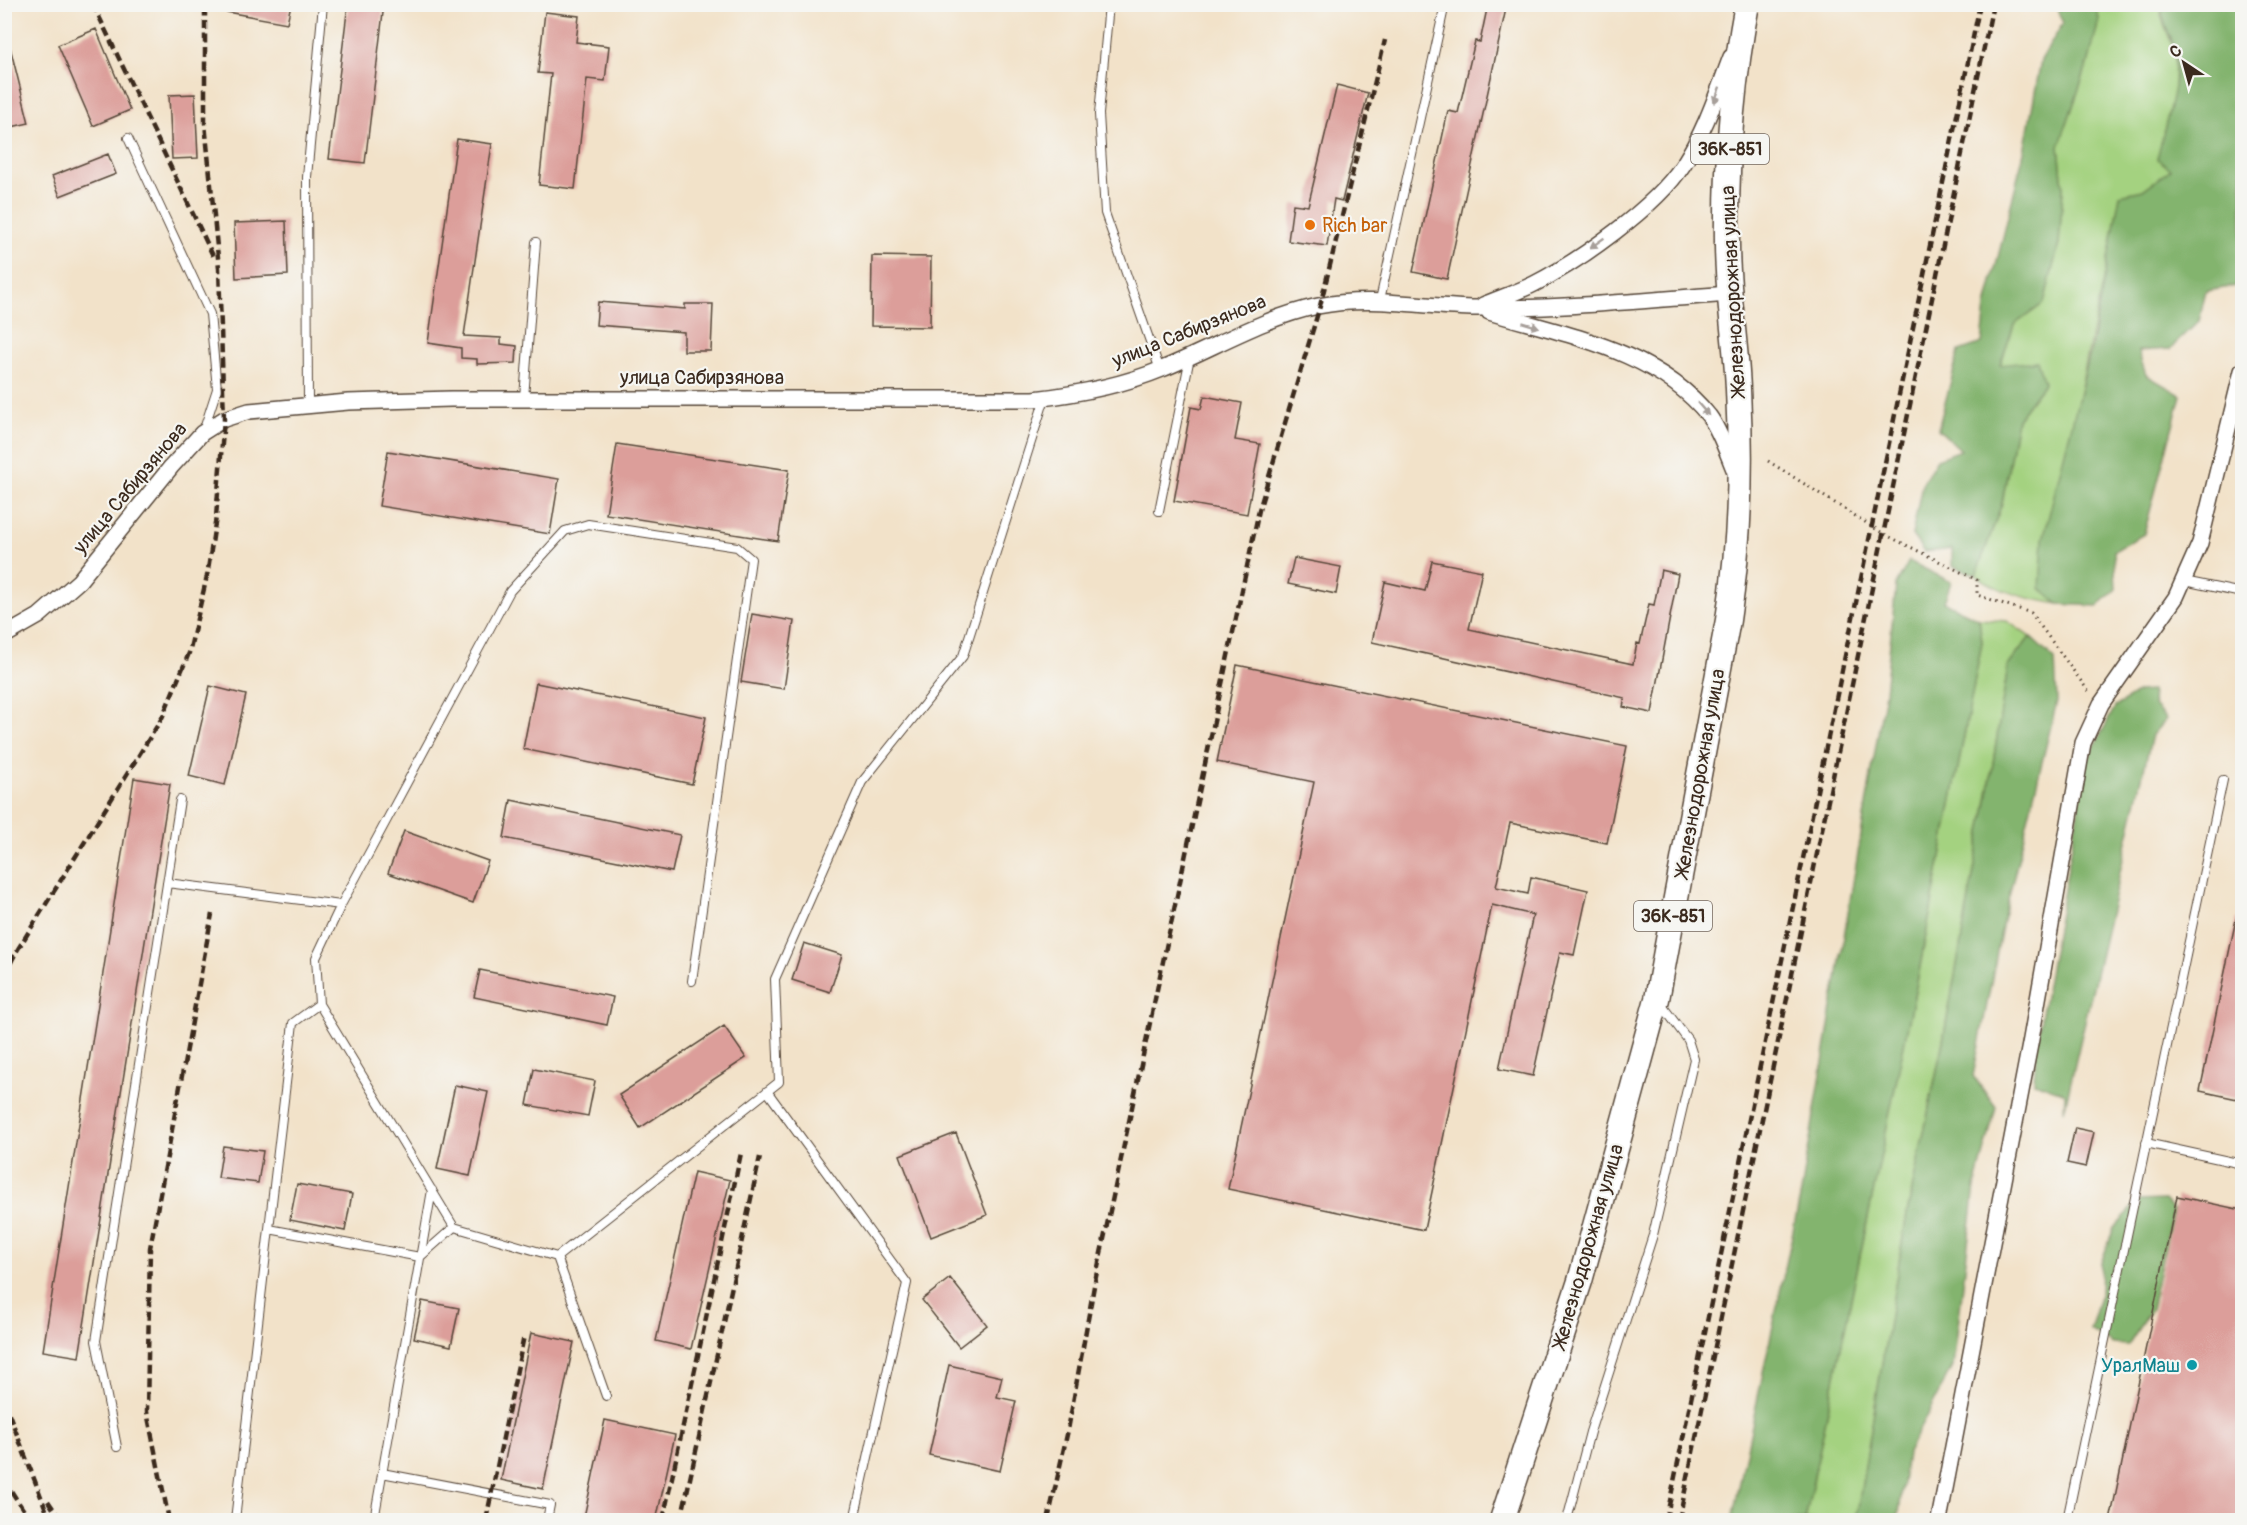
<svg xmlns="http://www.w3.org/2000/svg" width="2247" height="1525" font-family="Pangolin,sans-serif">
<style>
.green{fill:#a4d280;stroke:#707e4f;stroke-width:1.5}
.forest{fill:#83b46e;stroke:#5f6f46;stroke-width:1.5}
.building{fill:#dc9e9a}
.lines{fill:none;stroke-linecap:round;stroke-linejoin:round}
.service-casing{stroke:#564638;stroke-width:10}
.minor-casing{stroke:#564638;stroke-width:18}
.primary-casing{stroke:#564638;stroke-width:27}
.path{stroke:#564638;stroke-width:3;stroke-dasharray:1.5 4.5;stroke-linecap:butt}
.service{stroke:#fff;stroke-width:8}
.minor{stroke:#fff;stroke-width:15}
.primary{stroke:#fff;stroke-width:24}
.rail{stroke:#3b2a1e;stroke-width:4.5;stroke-dasharray:9 4.5;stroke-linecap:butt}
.oneway{fill:#a79f9a}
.food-dot{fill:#e8710a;stroke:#f6f6f2;stroke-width:2}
.culture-dot{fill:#0f9aa8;stroke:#f6f6f2;stroke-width:2}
.labels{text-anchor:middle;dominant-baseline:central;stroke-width:4.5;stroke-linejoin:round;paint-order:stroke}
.shield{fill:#f6f6f2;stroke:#73675e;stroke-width:1.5}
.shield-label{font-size:18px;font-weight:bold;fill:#3b2a1e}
.food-label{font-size:20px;fill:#c56008;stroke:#f6f6f2;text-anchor:start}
.street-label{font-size:20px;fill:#3b2a1e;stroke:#f6f6f2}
.culture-label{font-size:20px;fill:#0d838f;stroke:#f6f6f2;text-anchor:end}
</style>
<rect width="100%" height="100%" fill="#f6f6f2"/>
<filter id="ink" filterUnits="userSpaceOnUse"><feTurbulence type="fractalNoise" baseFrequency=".0167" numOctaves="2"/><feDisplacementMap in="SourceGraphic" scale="12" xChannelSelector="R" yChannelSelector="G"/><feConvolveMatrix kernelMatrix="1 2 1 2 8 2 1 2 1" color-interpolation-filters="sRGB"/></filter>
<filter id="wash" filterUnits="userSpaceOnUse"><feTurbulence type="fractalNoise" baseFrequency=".008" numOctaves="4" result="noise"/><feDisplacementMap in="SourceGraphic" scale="24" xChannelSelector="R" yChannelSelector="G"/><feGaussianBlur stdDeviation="1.35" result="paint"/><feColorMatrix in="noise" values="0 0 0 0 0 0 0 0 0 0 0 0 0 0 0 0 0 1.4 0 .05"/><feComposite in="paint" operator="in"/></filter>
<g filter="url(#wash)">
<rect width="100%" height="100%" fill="#f2e2c9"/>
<path class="green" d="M2096 5H2162L2161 16 2175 52 2172 169 2143 190 2098 304 2040 588 2058 604C2030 599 1999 593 1976 575L2002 503 2017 419 2044 383 2000 365 2014 325 2044 303 2059 243 2063 189 2059 146 2089 60 2099 20Z
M1979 619 2007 621 2030 637 2008 666 1989 789 1943 1041 1907 1214 1856 1520H1805L1917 982 1982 642Z"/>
<path class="forest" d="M2055 5H2096L2099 20 2089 60 2059 146 2063 189 2059 243 2044 303 2014 325 2000 365 2037 361 2044 383 2017 419 2002 503 1976 575 1952 566V549L1924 552 1912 535 1922 484 1937 459 1961 450 1938 429 1959 351 1982 343 1986 306 2024 152 2041 60 2063 23Z
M2162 5H2242V285L2206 291 2199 321 2170 349 2138 351 2146 375 2181 395 2144 534 2114 551 2116 589 2098 606 2058 604 2040 588 2043 539 2090 353 2120 195 2143 190 2171 169 2157 159C2164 126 2179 87 2175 53 2173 36 2160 23 2162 5Z
M1909 561 1951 582 1944 602 1979 619 1982 642 1917 982 1805 1520H1736L1733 1515 1801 1193 1885 692 1896 585Z
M2030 637 2055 660 2057 701 2003 921 1973 1076 1996 1107 1975 1187 1953 1366 1907 1453 1898 1520H1856L1907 1214 1943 1041 1989 789 2008 666Z
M2151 691 2154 706 2166 719 2152 735 2064 1111 2065 1093 2034 1082 2037 1041 2087 761 2115 707 2138 692Z
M2164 1200 2173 1210 2151 1309 2128 1345 2113 1344 2090 1330 2100 1296 2101 1263 2114 1228 2138 1201Z"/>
<g id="blocks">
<path class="building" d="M227 4H291L287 23 227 12Z
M348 4H384L365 163 329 159Z
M1488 4H1507L1447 279 1413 272 1448 111 1458 113 1475 41 1480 42Z
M545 12 579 16 576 42 609 46 605 81 587 79 575 189 539 185 551 74 538 73Z
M96 29 130 110 93 126 58 45Z
M10 47 29 123 7 128 4 117V48Z
M1337 85 1368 93 1342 201 1334 199 1327 246 1288 241 1293 204 1308 206Z
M195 94 198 158 172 159 169 95Z
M457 139 492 144 464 336 501 338V344L517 346 516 363 477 364V359L461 358V348L428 343Z
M108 154 116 174 60 196 52 176Z
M286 221 288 275 236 278 234 223Z
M872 256 931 257 930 327 871 326Z
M598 302 685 309V304H713L711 351H684V332L596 325Z
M1204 396 1242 403 1235 440 1260 444 1247 514 1174 501 1191 407 1201 409Z
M617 444 789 470 778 541 606 514Z
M388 451 559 479 550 534 379 506Z
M1294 558 1341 567 1336 594 1288 584Z
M1432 561 1482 571 1469 629 1633 664 1637 643 1640 644 1649 604 1654 605 1661 570 1678 574 1652 713 1623 707 1625 698 1372 642 1385 582 1425 591Z
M752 614 794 621 784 689 741 682Z
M1237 665 1627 746 1607 843 1510 823 1496 887 1528 894 1531 877 1588 890 1574 955 1560 952 1533 1076 1499 1069 1533 915 1492 905 1424 1230 1228 1189 1314 782 1217 762Z
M536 683 706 717 692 784 523 749Z
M210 686 246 695 225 785 189 776Z
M134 778 170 784 79 1357 43 1351Z
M511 800 680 835 672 872 504 838Z
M404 831 488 861 473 903 388 873Z
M2236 919H2242V1100L2200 1091Z
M804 943 842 955 830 992 792 980Z
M480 970 613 997 607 1025 474 997Z
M724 1026 746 1058 640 1128 619 1095Z
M534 1069 595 1081 588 1116 527 1105Z
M455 1085 488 1092 470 1176 437 1169Z
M2075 1128 2094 1132 2086 1167 2067 1163Z
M956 1133 987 1215 931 1237 900 1155Z
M223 1146 263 1151 258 1183 218 1178Z
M694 1172 730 1180 691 1349 656 1341Z
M297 1184 352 1194 345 1231 290 1220Z
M2177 1196 2242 1210V1521H2110Z
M950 1278 987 1325 959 1347 922 1300Z
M422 1301 459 1308 451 1346 414 1338Z
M531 1333 574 1342 543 1489 501 1480Z
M949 1365 1002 1377 997 1397 1016 1401 1000 1471 929 1455Z
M605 1420 675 1435 656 1521H601L584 1517Z"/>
</g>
</g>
<g filter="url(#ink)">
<use href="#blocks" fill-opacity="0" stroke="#564638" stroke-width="1.5"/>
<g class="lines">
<g class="service-casing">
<path id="service" d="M1109 4 1099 114 1105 213 1160 370
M128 138 210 314 217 389 204 429
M1380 300 1445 4
M524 398 536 242
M308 406 307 177 323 4
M1159 511 1190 357
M2184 581 2242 593
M167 883 341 905
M692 981 751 559 737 547 588 524 565 531 510 591 341 905 316 958 319 1004 454 1227 557 1257 779 1082 775 979 862 782 963 656 1045 398
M767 1091 907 1283 854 1520
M2146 1143 2242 1164
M269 1229 420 1257 454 1227
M557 1257 606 1396
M117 1447 96 1341 180 800
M382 1473 550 1505 547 1520
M235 1520 293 1023 319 1004
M374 1520 432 1190
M1567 1520 1590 1432 1653 1235 1694 1059 1688 1040 1661 1004
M2067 1520 2223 780"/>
</g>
<g class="minor-casing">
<path id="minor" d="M1483 305C1500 298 1518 292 1534 284 1579 261 1656 207 1683 165 1705 131 1717 94 1731 57
M1489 312C1565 335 1657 350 1709 416 1721 432 1728 456 1736 474
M4 636 39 616 79 581 171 467 202 433 224 419 249 411 348 402 451 399H1034C1078 394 1121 386 1162 369 1214 348 1262 318 1318 306 1371 295 1422 307 1476 308 1561 309 1646 300 1730 294
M1939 1520 2031 1039 2083 743 2101 704 2176 597 2200 543 2242 371"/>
</g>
<g class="primary-casing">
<path id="primary" d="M1502 1520 1580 1281 1657 999 1728 620C1740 542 1742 467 1738 389 1736 341 1727 292 1727 244 1726 164 1732 83 1747 4"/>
</g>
<path class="path" d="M1768 461 1884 534 1977 580V595L2031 613 2089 692"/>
<use href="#service" class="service"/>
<use href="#minor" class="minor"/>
<use href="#primary" class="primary"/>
<path class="rail" d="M93 4 215 260
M4 975 18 949 162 718 189 653 207 576 216 517 224 419 219 268 205 123V4
M4 1401 50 1520
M4 1480 30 1520
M48 1501 61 1520
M169 1520 147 1412 150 1248 212 914
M486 1520 524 1336
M663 1520 741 1153
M681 1520 760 1157
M1048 1520 1068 1430 1094 1286 1259 510 1320 306 1385 40
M1666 1520 1980 4
M1679 1520 1993 4"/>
</g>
<defs><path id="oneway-solid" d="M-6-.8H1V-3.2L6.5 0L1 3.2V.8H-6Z" transform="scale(1.5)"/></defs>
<g class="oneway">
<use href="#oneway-solid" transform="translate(1717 95) rotate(110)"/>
<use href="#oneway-solid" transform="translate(1597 243) rotate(145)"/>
<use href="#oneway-solid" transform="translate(1531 325) rotate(17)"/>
<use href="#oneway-solid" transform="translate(1703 409) rotate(49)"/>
</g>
</g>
<circle class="food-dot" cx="1310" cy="225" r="6"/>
<circle class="culture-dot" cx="2192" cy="1365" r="6"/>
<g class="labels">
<g class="shield">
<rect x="1691" y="134" width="78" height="30" rx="4.5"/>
<rect x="1634" y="901" width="78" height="30" rx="4.5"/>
</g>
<g class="shield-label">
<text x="1730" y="149">36К-851</text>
<text x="1673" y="916">36К-851</text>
</g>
<g class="food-label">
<text x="1322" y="225">Rich bar</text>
</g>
<g class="street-label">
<text transform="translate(1733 291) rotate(-93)">Железнодорожная улица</text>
<text transform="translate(1189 331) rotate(-22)">улица Сабирзянова</text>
<text x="702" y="377">улица Сабирзянова</text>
<text transform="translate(130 488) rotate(-50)">улица Сабирзянова</text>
<text transform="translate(1700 773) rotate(-80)">Железнодорожная улица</text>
<text transform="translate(1588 1246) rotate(-74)">Железнодорожная улица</text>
</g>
<g class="culture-label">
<text x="2180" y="1365">УралМаш</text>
</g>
</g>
<rect width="2247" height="1525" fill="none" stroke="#f6f6f2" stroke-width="24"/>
<g transform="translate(2184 63) rotate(324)" stroke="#f6f6f2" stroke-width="4.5" paint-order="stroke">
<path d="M0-4.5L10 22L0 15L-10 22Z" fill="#3b2a1e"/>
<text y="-9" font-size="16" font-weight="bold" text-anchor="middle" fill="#3b2a1e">С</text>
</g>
</svg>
